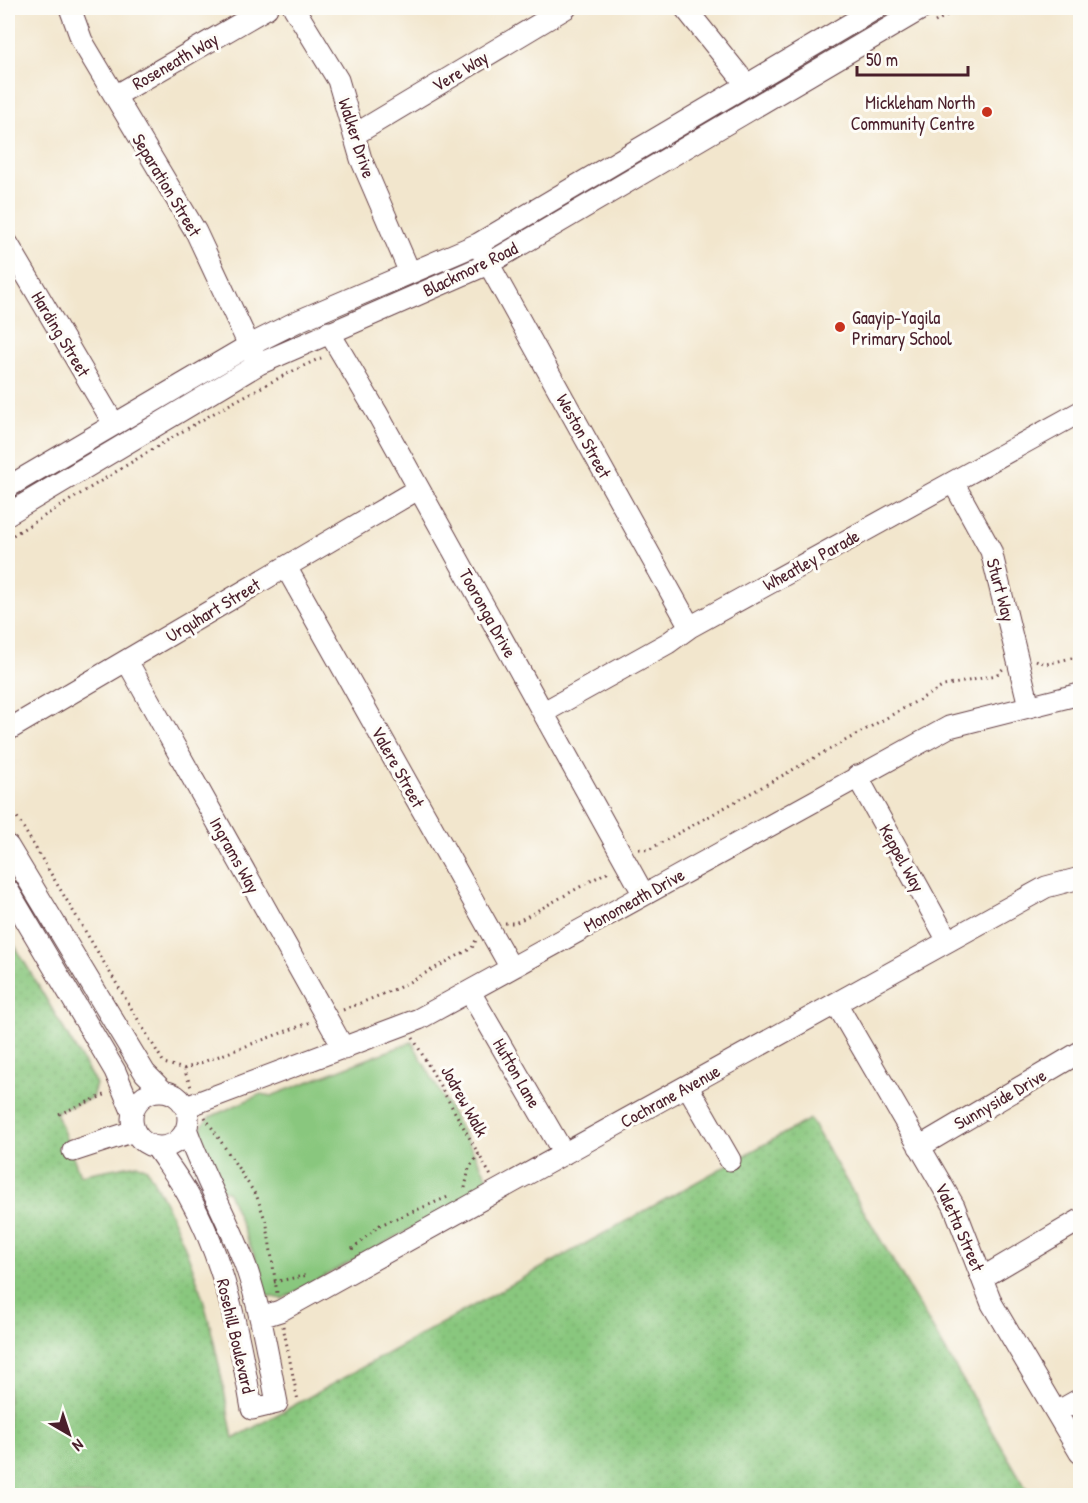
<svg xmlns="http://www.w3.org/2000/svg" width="1088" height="1503" font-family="'Patrick Hand',sans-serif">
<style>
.grass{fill:url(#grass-dots);stroke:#6a7354;stroke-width:1.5}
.park{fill:#89c77e;stroke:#6a7354;stroke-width:1.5}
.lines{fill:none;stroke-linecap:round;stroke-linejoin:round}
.minor-casing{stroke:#633d43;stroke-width:23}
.path{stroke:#633d43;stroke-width:3;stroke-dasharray:1.5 4.5;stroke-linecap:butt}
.minor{stroke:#fff;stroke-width:21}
.poi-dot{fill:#c8321e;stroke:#fdfcf7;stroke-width:2}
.labels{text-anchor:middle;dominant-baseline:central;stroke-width:6;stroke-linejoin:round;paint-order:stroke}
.street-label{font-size:18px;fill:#4a1f2b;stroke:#fdfcf7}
.poi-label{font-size:18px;fill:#4a1f2b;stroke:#fdfcf7;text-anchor:end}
</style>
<defs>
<pattern id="grass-dots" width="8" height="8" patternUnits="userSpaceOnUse" patternTransform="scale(1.5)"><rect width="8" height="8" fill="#89c77e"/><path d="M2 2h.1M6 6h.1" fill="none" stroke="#78aa6d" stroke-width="1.8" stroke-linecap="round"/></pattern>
</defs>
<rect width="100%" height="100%" fill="#fdfcf7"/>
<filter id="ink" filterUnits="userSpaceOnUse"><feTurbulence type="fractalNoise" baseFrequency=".0167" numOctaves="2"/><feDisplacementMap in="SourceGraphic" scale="12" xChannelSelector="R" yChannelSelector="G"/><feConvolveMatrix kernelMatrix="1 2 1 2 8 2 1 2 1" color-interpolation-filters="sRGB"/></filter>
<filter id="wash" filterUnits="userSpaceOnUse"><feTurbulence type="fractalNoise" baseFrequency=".008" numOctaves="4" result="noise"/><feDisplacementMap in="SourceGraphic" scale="24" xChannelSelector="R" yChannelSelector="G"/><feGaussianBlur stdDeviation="1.35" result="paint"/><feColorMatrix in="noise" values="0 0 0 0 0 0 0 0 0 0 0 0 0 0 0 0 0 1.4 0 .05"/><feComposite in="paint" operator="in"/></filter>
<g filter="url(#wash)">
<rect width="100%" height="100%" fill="#f2e6cd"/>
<path class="grass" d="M8 934 96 1084 92 1098 56 1112 80 1175 137 1164 147 1169C200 1261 215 1336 233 1439L810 1119 1030 1495H8Z"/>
<path class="park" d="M412 1042 492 1185 282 1299 264 1295 259 1286 262 1275 228 1192 218 1188 200 1136 202 1125 210 1117 261 1094 271 1096Z"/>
</g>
<g filter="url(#ink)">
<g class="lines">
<g class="minor-casing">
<path id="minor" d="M70 8 82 41 196 232 254 356
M294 8 338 80 361 159 410 273
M685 8 746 84
M115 96 267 8
M354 135 566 8
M8 244 114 424
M482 252 690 627
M329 332 377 413 644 895
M953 482 991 551 1029 706
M8 487 248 346 298 321 478 244 877 8
M8 514 259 364 488 264 923 8
M286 567 511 968
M127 661 344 1049
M544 712 668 643 690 627 1080 412
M8 730 418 489
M857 776 948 941
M8 846 145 1073 163 1091
M8 890 115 1071 132 1111
M470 992 564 1154
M836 1003 954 1206 992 1304 1080 1453
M688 1087 730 1160
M132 1119a28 28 0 1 1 56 0a28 28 0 1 1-56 0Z
M186 1107 419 1019 949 727 1080 694
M156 1147C166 1162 178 1177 187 1193 225 1259 239 1335 252 1409L277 1403C268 1357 261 1311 246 1267 229 1221 204 1178 187 1131
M919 1147 1080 1052
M73 1151 134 1131
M982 1278 1080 1220
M261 1317 280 1311 1046 887 1080 878
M1057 1412 1080 1399"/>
</g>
<path class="path" d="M935 22 959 8
M8 538C112 476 214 406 325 356
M1036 660 1046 664 1080 656
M8 802 164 1063 184 1069 191 1087
M639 849 648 850 944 686 996 675 1004 668
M505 923H515L607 872 609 868
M343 1010 398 988 472 948 476 940
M413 1038 491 1176
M184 1069 311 1022
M59 1114 107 1094
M205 1117 257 1197 267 1225 277 1293
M465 1188 469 1168 479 1154
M352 1249 380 1225 448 1197
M274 1282 308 1275
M283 1326 298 1401"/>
<use href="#minor" class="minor"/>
</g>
</g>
<g class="poi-dot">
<circle cx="987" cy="112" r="6"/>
<circle cx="840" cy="327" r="6"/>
</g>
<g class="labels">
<g class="street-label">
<text transform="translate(175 61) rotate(-30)">Roseneath Way</text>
<text transform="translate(460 71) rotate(-31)">Vere Way</text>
<text transform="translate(357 138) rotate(72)">Walker Drive</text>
<text transform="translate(167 185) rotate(59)">Separation Street</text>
<text transform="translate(470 269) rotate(-26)">Blackmore Road</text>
<text transform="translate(61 334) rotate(59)">Harding Street</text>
<text transform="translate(584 436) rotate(61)">Weston Street</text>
<text transform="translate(811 560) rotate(-29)">Wheatley Parade</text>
<text transform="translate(1001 590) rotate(75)">Sturt Way</text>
<text transform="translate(213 610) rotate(-31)">Urquhart Street</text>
<text transform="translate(488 613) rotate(61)">Tooronga Drive</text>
<text transform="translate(398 767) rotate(61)">Valere Street</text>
<text transform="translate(235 855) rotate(61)">Ingrams Way</text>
<text transform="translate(902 858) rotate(61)">Keppel Way</text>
<text transform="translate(634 900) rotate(-29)">Monomeath Drive</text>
<text transform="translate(517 1073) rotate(60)">Hutton Lane</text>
<text transform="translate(670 1096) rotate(-29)">Cochrane Avenue</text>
<text transform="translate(1000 1099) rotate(-30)">Sunnyside Drive</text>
<text transform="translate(465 1101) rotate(61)">Jodrew Walk</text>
<text transform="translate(960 1227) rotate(66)">Valetta Street</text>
<text transform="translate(236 1336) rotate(77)">Rosehill Boulevard</text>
</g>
<g class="poi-label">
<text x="975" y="102">Mickleham North<tspan x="975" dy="21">Community Centre</tspan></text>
<text x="852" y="317" text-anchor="start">Gaayip-Yagila<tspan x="852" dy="21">Primary School</tspan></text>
</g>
</g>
<rect width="1088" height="1503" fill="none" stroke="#fdfcf7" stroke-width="30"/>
<g transform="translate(69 1434) rotate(141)" stroke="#fdfcf7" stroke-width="4.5" paint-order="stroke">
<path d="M0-4.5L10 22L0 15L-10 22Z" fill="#4a1f2b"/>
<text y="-9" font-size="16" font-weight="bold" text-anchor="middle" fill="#4a1f2b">N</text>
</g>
<path d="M857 66v9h111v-9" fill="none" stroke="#4a1f2b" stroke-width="3"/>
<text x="866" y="66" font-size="18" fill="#4a1f2b" stroke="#fdfcf7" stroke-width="4.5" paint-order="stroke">50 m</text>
</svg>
